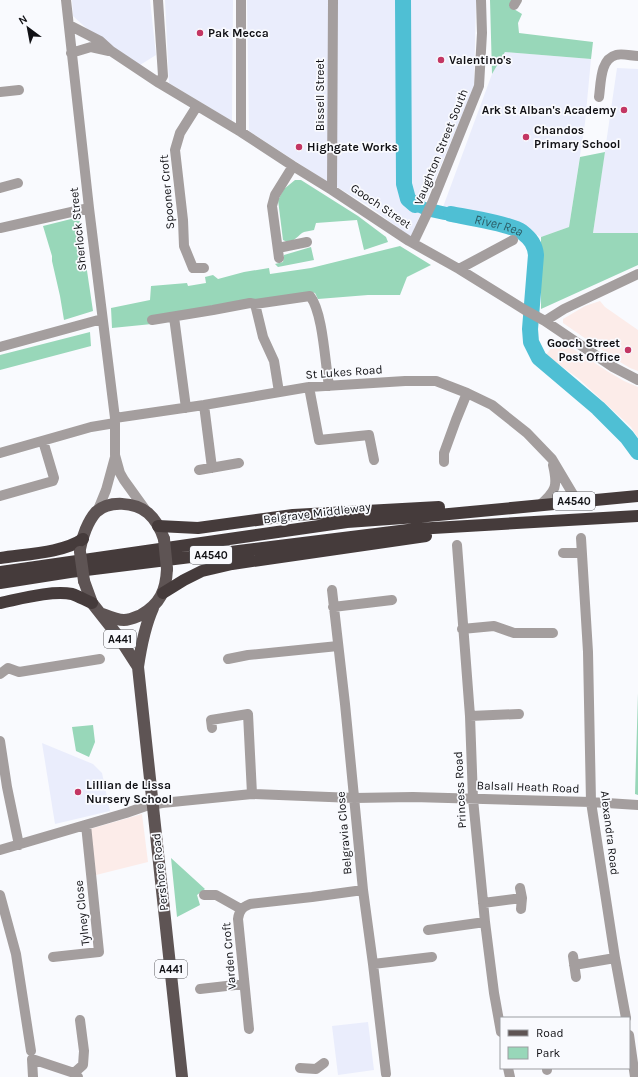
<svg xmlns="http://www.w3.org/2000/svg" width="638" height="1077" font-family="Karla,sans-serif">
<style>
.commercial{fill:#fcece9}
.built{fill:#eaedfc}
.green{fill:#98d7b9}
.water{fill:#4fbfd4}
.lines{fill:none;stroke-linecap:round;stroke-linejoin:round}
.river{stroke:#4fbfd4;stroke-width:16}
.minor{stroke:#a49e9e;stroke-width:10}
.major{stroke:#5e5454;stroke-width:12}
.highway{stroke:#453b3b;stroke-width:12}
.major-bridge{stroke:#5e5454;stroke-width:12}
.poi-dot{fill:#c33663;stroke:#f9fafe;stroke-width:1.5}
.labels{text-anchor:middle;dominant-baseline:central;stroke-width:3.5;stroke-linejoin:round;paint-order:stroke}
.shield{fill:#f9fafe;stroke:#57575b;stroke-width:1}
.shield-label{font-size:11px;font-weight:bold;fill:#111115}
.poi-label{font-size:12px;font-weight:bold;fill:#111115;stroke:#f9fafe;text-anchor:start}
.street-label{font-size:12px;fill:#111115;stroke:#f9fafe}
.water-label{font-size:13px;font-style:italic;fill:#2b5b64;stroke:#f9fafe}
</style>
<rect width="100%" height="100%" fill="#f9fafe"/>
<path class="commercial" d="M600 301 605 307 638 330V371L630 368 615 359 563 323V319L585 306Z
M558 339 607 371 624 381 638 387V438L631 427 579 379 546 355Z
M142 814 148 862 96 875 90 829Z"/>
<path class="built" d="M72 0H150L156 55 140 65 96 37 73 16Z
M165 0H233L232 121 169 83Z
M247 0H476L474 86 411 237 367 205 312 172 249 131Z
M505 52 591 59 585 123 569 227 541 237 512 222 443 207 492 74Z
M617 68 638 69V233H593Z
M42 743 93 764 102 773 110 811 55 824Z
M368 1022 374 1070 338 1075 332 1026Z"/>
<path class="green" d="M490 0H512L509 6 522 14 518 23 519 33 593 42 591 59 505 52 492 74Z
M605 152 593 233H638V265L541 309V237L569 227 580 157Z
M295 180H301L358 216 386 237 388 242 364 250 357 220 316 223 314 230C311 231 307 231 304 232 297 235 293 246 283 240L278 200 284 189Z
M79 217 93 311 64 320 60 296 52 261V256L43 226Z
M400 246 431 265 407 277 400 295H368L318 299 315 293 310 292 152 324 112 328 111 308 150 300 151 286 187 283 188 286 206 283 205 277 213 275 218 279 244 272 269 268 270 274 311 268Z
M311 247 314 260 278 267 275 264 283 262 284 255Z
M90 332 91 346 0 370V355Z
M638 693V795L635 794Z
M93 725 95 742 89 757 76 751 72 727Z
M171 858 205 889 197 895 200 905 177 917Z"/>
<path class="water" d="M398 187 412 188 414 195 425 202 473 213 470 224C445 219 402 219 398 187Z"/>
<g class="lines">
<g class="river">
<path d="M403 0 404 184 408 199 415 205"/>
<path id="s1" d="M451 214C466 217 511 224 522 232 531 239 535 245 536 255L530 329 531 342 539 358 598 408 627 437 638 452"/>
</g>
<path class="minor" d="M66 0 89 208 115 418V455L120 473 124 480 147 512
M158 0 163 76 159 83
M241 0V132
M514 5 517 0
M69 25 100 41 111 51 159 83 241 132 293 166 332 190 409 241 459 269 525 310 545 321 613 367 638 380
M71 53 91 47 109 51
M0 92 19 90
M599 97C601 83 600 59 616 55 622 53 632 56 638 56
M197 106 180 133 175 150 183 220 184 246 193 268H204
M0 188 18 183
M332 190 333 0
M0 228 89 208
M413 243 432 203 479 86 482 33 481 0
M278 248 307 242
M279 258 272 206 275 195 293 166
M459 269 513 240
M255 304 263 337 274 361 279 392
M174 317 186 408
M152 320 213 310 250 303 255 304 310 296C323 312 325 363 329 386
M545 321 564 309 638 274
M0 347 102 319
M309 387 319 440 369 435 374 460
M204 405 212 468
M115 418 204 405 309 387 405 381H436L467 393 492 405 527 433 552 459 577 501
M0 453 91 427 115 423
M444 462V453L456 420 467 393
M199 470 239 463
M0 496 53 481 54 478 43 441
M540 505C556 491 558 486 553 465
M97 512 106 490 115 457
M581 538 588 652 591 802 615 958 626 1018
M457 545 470 716 473 799 485 922 494 993 501 1032
M563 553H582
M332 590 345 704 363 890 373 964 386 1074
M333 607 392 600
M462 629 494 626 514 633H553
M228 659 248 655 338 646
M0 674 8 668 19 672 100 659
M470 716 519 714
M212 728 211 720 248 714 252 794
M0 741 7 787 19 845
M0 850 126 813 146 806 162 803 252 794 354 798 413 797 591 802 638 805
M520 888 522 898 521 909
M0 895 16 954 31 1051
M204 895H216L241 909
M483 903 522 898
M428 930 485 922
M573 956 576 977
M53 957 99 952 86 825
M373 964 432 957
M574 965 615 958
M200 989 244 984
M249 1029 238 919C239 910 243 907 250 904L312 897 363 890
M629 1035 635 1077
M300 1068 316 1069 324 1063
M508 1068 510 1077
M547 1068V1070
M74 1073 83 1065 84 1051 80 1020
M33 1077 32 1059 74 1073 78 1077"/>
<path class="major" d="M80 549C82 537 88 521 96 512 109 500 135 502 148 513 156 520 161 530 164 539
M84 581 92 603 118 636 138 667
M153 608C145 626 141 646 138 667L182 1077
M100 613C108 616 116 620 124 620 130 620 136 617 141 615 160 604 166 591 167 569"/>
<path class="highway" d="M158 526 198 528 293 515 439 507
M0 558C25 554 63 553 83 539
M0 572 347 522 417 517 638 496
M0 583 70 572 416 529 638 516
M163 593 184 580 202 571 232 564 426 536
M0 603C20 599 52 590 72 594 78 596 85 600 92 603"/>
<path class="major-bridge" d="M164 539 167 569
M80 552 84 581"/>
</g>
<g class="poi-dot">
<circle cx="200" cy="33" r="4"/>
<circle cx="441" cy="60" r="4"/>
<circle cx="624" cy="110" r="4"/>
<circle cx="526" cy="137" r="4"/>
<circle cx="299" cy="147" r="4"/>
<circle cx="628" cy="350" r="4"/>
<circle cx="78" cy="792" r="4"/>
</g>
<g class="labels">
<g class="shield">
<rect x="553" y="492" width="42" height="18" rx="3"/>
<rect x="190" y="546" width="42" height="18" rx="3"/>
<rect x="104" y="630" width="32" height="18" rx="3"/>
<rect x="155" y="960" width="32" height="18" rx="3"/>
</g>
<g class="shield-label">
<text x="574" y="501">A4540</text>
<text x="211" y="555">A4540</text>
<text x="120" y="639">A441</text>
<text x="171" y="969">A441</text>
</g>
<g class="poi-label">
<text x="208" y="33">Pak Mecca</text>
<text x="449" y="60">Valentino's</text>
<text x="616" y="110" text-anchor="end">Ark St Alban's Academy</text>
<text x="534" y="130">Chandos<tspan x="534" dy="14">Primary School</tspan></text>
<text x="307" y="147">Highgate Works</text>
<text x="620" y="343" text-anchor="end">Gooch Street<tspan x="620" dy="14">Post Office</tspan></text>
<text x="86" y="785">Lillian de Lissa<tspan x="86" dy="14">Nursery School</tspan></text>
</g>
<g class="street-label">
<text transform="translate(320 95) rotate(-90)">Bissell Street</text>
<text transform="translate(441 147) rotate(-68)">Vaughton Street South</text>
<text transform="translate(167 192) rotate(-95)">Spooner Croft</text>
<text transform="translate(381 206) rotate(34)">Gooch Street</text>
<text transform="translate(78 229) rotate(-96)">Sherlock Street</text>
<text transform="translate(344 372) rotate(-4)">St Lukes Road</text>
<text transform="translate(317 513) rotate(-7)">Belgrave Middleway</text>
<text transform="translate(528 787) rotate(2)">Balsall Heath Road</text>
<text transform="translate(460 790) rotate(-93)">Princess Road</text>
<text transform="translate(344 833) rotate(-95)">Belgravia Close</text>
<text transform="translate(610 833) rotate(83)">Alexandra Road</text>
<text transform="translate(160 872) rotate(-96)">Pershore Road</text>
<text transform="translate(82 913) rotate(-96)">Tylney Close</text>
<text transform="translate(229 956) rotate(-95)">Varden Croft</text>
</g>
<g class="water-label">
<text stroke="none"><textPath href="#s1" startOffset="49">River Rea</textPath></text>
</g>
</g>
<rect x="500" y="1017" width="130" height="52" fill="#f9fafe" stroke="#9c9da1"/>
<rect x="508" y="1030" width="20" height="6" fill="#5e5454" stroke="#9c9da1"/>
<text x="536" y="1037" font-size="12" fill="#111115">Road</text>
<rect x="508" y="1047" width="20" height="12" fill="#98d7b9" stroke="#9c9da1"/>
<text x="536" y="1057" font-size="12" fill="#111115">Park</text>
<g transform="translate(28 28) rotate(328)" stroke="#f9fafe" stroke-width="3" paint-order="stroke">
<path d="M0-3L7 15L0 10L-7 15Z" fill="#111115"/>
<text y="-6" font-size="11" font-weight="bold" text-anchor="middle" fill="#111115">N</text>
</g>
</svg>
